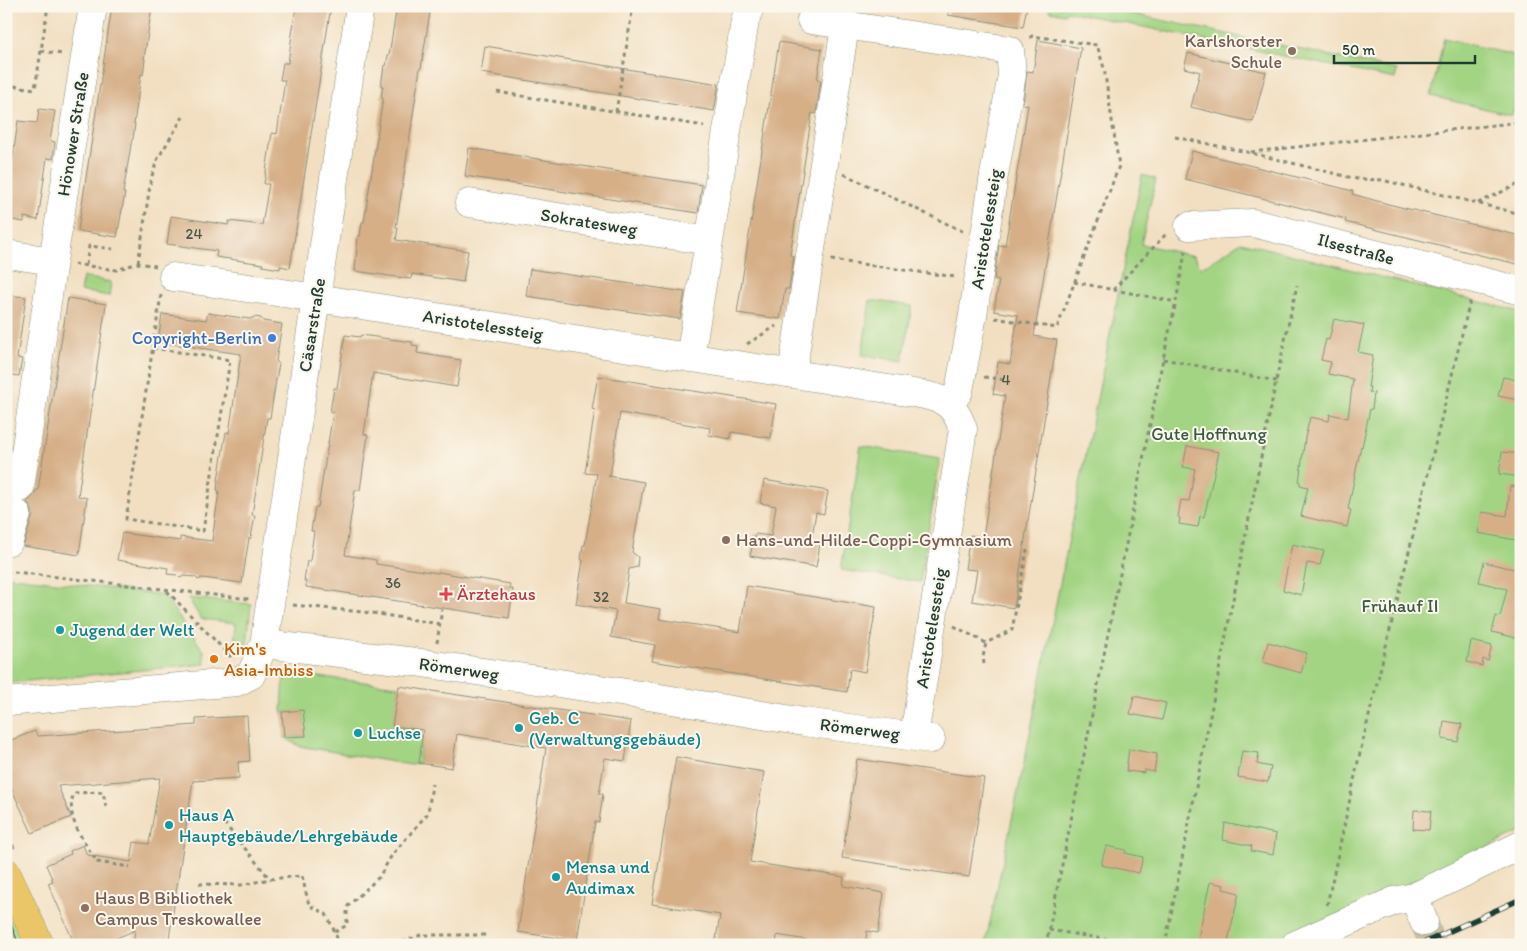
<svg xmlns="http://www.w3.org/2000/svg" width="1527" height="951" font-family="Itim,sans-serif">
<style>
.green{fill:#a3d483;stroke:#61885c}
.building{fill:#d6af87}
.lines{fill:none;stroke-linecap:round;stroke-linejoin:round}
.minor-tunnel{stroke:#c8bfa5;stroke-width:28;stroke-dasharray:28 14;stroke-linecap:butt}
.minor-casing{stroke:#888e7a;stroke-width:29}
.major-casing{stroke:#888e7a;stroke-width:29}
.path{stroke:#888e7a;stroke-width:3;stroke-dasharray:4 4;stroke-linecap:butt}
.minor{stroke:#fff;stroke-width:28}
.major{stroke:#eac669;stroke-width:28}
.tram{stroke:#1f3d34;stroke-width:1}
.rail-casing{stroke:#1f3d34;stroke-width:5.5}
.rail{stroke:#fbf7ec;stroke-width:4;stroke-dasharray:11;stroke-linecap:butt}
.education-dot{fill:#8d6e63;stroke:#fbf7ec;stroke-width:2}
.shop-dot{fill:#3f7fe0;stroke:#fbf7ec;stroke-width:2}
.health-dot{fill:#e0444e;stroke:#fbf7ec;stroke-width:2}
.culture-dot{fill:#0f9aa8;stroke:#fbf7ec;stroke-width:2}
.food-dot{fill:#e8710a;stroke:#fbf7ec;stroke-width:2}
.labels{text-anchor:middle;dominant-baseline:central;stroke-width:4;stroke-linejoin:round;paint-order:stroke}
.number-label{font-size:15px;fill:#4d5a49}
.education-label{font-size:18px;fill:#785e54;stroke:#fbf7ec;text-anchor:start}
.street-label{font-size:18px;fill:#1f3d34;stroke:#fbf7ec}
.shop-label{font-size:18px;fill:#366cbe;stroke:#fbf7ec;text-anchor:end}
.park-label{font-size:18px;fill:#395b44;stroke:#fbf7ec}
.health-label{font-size:18px;fill:#be3a42;stroke:#fbf7ec;text-anchor:start}
.culture-label{font-size:18px;fill:#0d838f;stroke:#fbf7ec;text-anchor:start}
.food-label{font-size:18px;fill:#c56008;stroke:#fbf7ec;text-anchor:start}
</style>
<rect width="100%" height="100%" fill="#fbf7ec"/>
<filter id="ink" filterUnits="userSpaceOnUse"><feTurbulence type="fractalNoise" baseFrequency=".02" numOctaves="2"/><feDisplacementMap in="SourceGraphic" scale="10" xChannelSelector="R" yChannelSelector="G"/><feConvolveMatrix kernelMatrix="1 2 1 2 8 2 1 2 1" color-interpolation-filters="sRGB"/></filter>
<filter id="wash" filterUnits="userSpaceOnUse"><feTurbulence type="fractalNoise" baseFrequency=".0096" numOctaves="4" result="noise"/><feDisplacementMap in="SourceGraphic" scale="20" xChannelSelector="R" yChannelSelector="G"/><feGaussianBlur stdDeviation="1.12" result="paint"/><feColorMatrix in="noise" values="0 0 0 0 0 0 0 0 0 0 0 0 0 0 0 0 0 1.4 0 .05"/><feComposite in="paint" operator="in"/></filter>
<g filter="url(#wash)">
<rect width="100%" height="100%" fill="#f2dfc1"/>
<path class="green" d="M1050 6H1095L1397 70 1395 79 1066 11 1065 14 1049 11Z
M1444 38 1521 57V79L1512 115 1431 96Z
M1142 175 1156 179 1141 244 1194 256 1201 268 1241 242 1521 312V832L1273 945H985L1023 768Z
M83 277 111 282 109 296 80 291Z
M870 300 912 306 903 361 862 355Z
M861 446 940 459 920 582 841 570Z
M6 576 163 595 204 651 205 664 6 683Z
M188 598 251 604 247 644 234 643 236 623 201 619Z
M284 673 399 686 393 726 423 730 419 763 411 765 299 746 284 737 305 736 303 711 282 712Z
M6 892 26 933 19 935 20 940 12 943 6 927Z"/>
<g id="blocks">
<path class="building" d="M112 6H152L144 59H145L143 75 141 74 134 124H135L133 139H132L123 193H125L117 237 78 231Z
M296 6H331L290 268 280 266V269L262 266 263 264 216 257 217 251 167 244 171 216 228 225 229 221 262 225 269 184H264L272 133 277 134 285 80H280L283 63H288Z
M397 6H431L421 68H420L396 228H398L396 240 468 251 463 282 412 274 411 279 355 271 358 236H360L362 222H364L383 98 381 97 383 86H381L384 66H386L388 55H389Z
M949 6H1027L1023 27 948 15Z
M1038 40 1081 48 1034 336 1057 340 1014 608 972 601 977 570 965 569 970 535 983 537 1005 396 993 394 998 362 1010 364 1018 315 994 311 999 280 994 279 999 245 1005 246 1028 105 1023 104 1027 71 1033 72Z
M779 42 822 49 817 80H821L816 114 812 113 790 255 794 256 789 289H785L780 319 737 313Z
M485 46 719 84 714 111 481 73Z
M1188 53 1266 72 1253 122 1191 107 1200 72 1184 68Z
M39 109 55 111 50 141 55 142 53 159 47 158 38 220 24 217V222L6 219V184H9L18 121 37 123Z
M469 148 702 185 698 213 465 176Z
M1192 151 1353 191 1352 194 1388 204 1521 236V265L1345 222 1346 219 1185 179Z
M530 269 685 292 680 319 526 296Z
M6 295 26 297 17 358 22 359 19 376 6 374Z
M68 298 106 304 78 496 87 498 79 555 23 546 32 518V510L27 502 33 497 36 490H38Z
M208 313 250 319 254 317 261 318 263 321 282 324 276 361 279 364 276 380 270 418H267L252 515H255L251 538H249L242 583 202 578 198 580 195 577 184 576 180 578 177 575 167 574 168 568 117 560 122 533 180 541V537L212 541 219 491 217 490 218 480 226 432 229 433 241 354 158 342 162 314 206 320Z
M1334 319 1364 325 1358 352 1373 355 1368 387H1370L1369 392 1374 393 1372 409H1370L1362 447 1361 446 1348 509 1351 510 1347 527 1301 516 1308 487 1300 485V482H1299L1305 438 1310 417 1329 421 1330 414 1348 418 1353 379 1328 374 1331 362 1321 360 1326 339 1329 340Z
M345 335 360 337 361 335 412 342V345L418 346 417 353 461 360 457 387 373 373 364 434 368 435 360 490H355L345 555 376 560V564L438 573V572L510 584 509 589H513L509 618 306 587V581H304L307 561H310L314 531H311L315 507H318L333 412H330L334 388H337Z
M598 376 776 404 771 438 731 432 730 439 709 435 710 428 620 413 610 476H608L644 482 632 552 638 557 637 567 629 569 624 603 661 609 659 619 740 632 747 586 876 607 865 672 850 669 847 692 652 661 655 645 611 637 616 611 576 604 583 560 581 559 583 545H585L597 474 585 473 595 410 592 409Z
M1503 377 1521 381 1519 400 1498 396Z
M1187 446 1219 452 1204 517 1200 516 1198 527 1179 524 1180 518 1178 517 1181 500 1189 501 1195 469 1183 467Z
M1502 452 1521 454V477L1499 474Z
M764 480 828 491 824 514 816 512 811 543 820 544 816 567 750 556 755 534 771 536 776 506 760 503Z
M1510 486 1521 487V541L1478 533 1482 512 1507 516Z
M1292 544 1324 551 1320 565 1307 563 1301 595 1283 590Z
M1484 562 1518 570 1515 584 1521 585V639L1492 632 1496 616 1500 617 1507 589 1479 582Z
M1471 641 1492 646 1488 661 1483 659 1482 666 1467 662Z
M1268 642 1307 653 1301 673 1263 662Z
M399 686 631 721 625 761 605 758 599 794H603L599 822H595L577 941 518 932 546 748 457 734 452 768 419 763 423 730 392 726Z
M1134 696 1166 703 1162 720 1130 714Z
M303 710 306 736 284 737 282 712Z
M247 716 250 761 238 762 239 778 193 781 168 945H133L135 930 101 945H75L48 883 53 881 46 865 71 854 70 851 83 845 87 855 131 862 134 842 149 844 160 778 58 786 71 817 32 833 6 777V742L35 731 38 736 196 725V719Z
M1444 721 1462 724 1458 742 1442 739Z
M1129 749 1157 754 1154 772 1144 770V773L1126 771Z
M1242 751 1259 753 1257 764 1271 767 1268 782 1238 777Z
M676 757 764 772 750 862 844 877 843 886 884 893 878 933 867 931 865 945H807V940L777 935 776 945H715L720 915 652 904Z
M857 759 984 778 969 877 842 858Z
M1414 810 1431 811 1429 830 1413 829Z
M1225 823 1276 834 1273 855 1251 851 1252 846 1223 840Z
M1106 846 1126 850 1125 853 1143 857 1139 873 1101 865Z
M1210 882 1224 885 1223 889 1239 893 1227 945H1212L1213 942 1198 939Z"/>
</g>
</g>
<g filter="url(#ink)">
<use href="#blocks" fill-opacity="0" stroke="#888e7a" stroke-width="1"/>
<g class="lines">
<path class="minor-tunnel" d="M1424 922 1433 945"/>
<g class="minor-casing">
<path id="minor" d="M811 20 1010 50 1012 75 994 175 973 315 959 391 950 404
M469 203 709 241
M1189 226 1253 223 1521 291
M6 254 53 261
M173 277 317 298 913 393C941 398 953 400 963 429L914 736
M690 358 745 21 750 6
M792 374 845 26
M20 488 53 261 93 6
M6 540 9 541 17 514
M264 644 415 662 654 697 804 722 931 739
M6 702 237 682 251 675 264 644 360 6
M1414 897 1424 922
M1295 945 1394 901 1414 897 1521 845"/>
</g>
<g class="major-casing">
<path id="major" d="M6 872 40 945"/>
</g>
<path class="path" d="M6 9 8 6
M41 51 62 54
M6 85 35 89 48 6
M497 92 704 126
M616 112 633 6
M1175 137 1247 152 1357 179 1382 180 1521 214
M1251 152 1521 122
M844 174 964 232
M1478 203 1521 183
M831 260 956 277
M138 263 151 179 157 160 183 117
M74 264 116 270 138 263 156 266
M86 265 89 246 113 249
M1074 282 1176 302
M1113 290 1168 232
M995 318 1057 328 1119 166 1104 68 1097 45 1032 36 1028 39
M747 344 776 326
M153 348 230 360 203 531 126 519 161 295
M1163 359 1276 381
M984 377 1006 380
M6 571 249 599
M167 591 234 660
M293 605 372 613 440 624
M954 626 986 643 1012 630 1027 550
M437 643 442 609
M984 664 983 657 986 643
M106 807 103 792 74 793C64 818 85 842 97 862L130 867
M224 823 270 879
M6 830 15 851
M199 884 241 885 270 879 302 876 309 905 326 914 335 932 339 945
M1327 905 1359 757 1470 301
M1049 930 1141 945
M335 932 347 925V907L379 877 392 855 428 813 432 784
M395 945 421 935H489
M1046 945 1163 359 1176 302 1186 247
M1165 945 1276 381 1297 285"/>
<use href="#minor" class="minor"/>
<use href="#major" class="major"/>
<path class="tram" d="M6 911 19 945
M6 938 9 945"/>
<g class="rail-casing">
<path id="rail" d="M1419 945 1521 899"/>
</g>
<use href="#rail" class="rail"/>
</g>
</g>
<g class="education-dot">
<circle cx="1292" cy="51" r="5"/>
<circle cx="726" cy="540" r="5"/>
<circle cx="85" cy="908" r="5"/>
</g>
<circle class="shop-dot" cx="272" cy="338" r="5"/>
<path class="health-dot" d="M443.5 586.5h5v5h5v5h-5v5h-5v-5h-5v-5h5z"/>
<g class="culture-dot">
<circle cx="60" cy="630" r="5"/>
<circle cx="519" cy="728" r="5"/>
<circle cx="358" cy="733" r="5"/>
<circle cx="169" cy="825" r="5"/>
<circle cx="556" cy="877" r="5"/>
</g>
<circle class="food-dot" cx="214" cy="659" r="5"/>
<g class="labels">
<g class="number-label">
<text x="194" y="234">24</text>
<text x="1006" y="380">4</text>
<text x="393" y="583">36</text>
<text x="601" y="597">32</text>
</g>
<g class="education-label">
<text x="1282" y="41" text-anchor="end">Karlshorster<tspan x="1282" dy="21">Schule</tspan></text>
<text x="736" y="540">Hans-und-Hilde-Coppi-Gymnasium</text>
<text x="95" y="898">Haus B Bibliothek<tspan x="95" dy="21">Campus Treskowallee</tspan></text>
</g>
<g class="street-label">
<text transform="translate(73 134) rotate(-81)">Hönower Straße</text>
<text transform="translate(589 222) rotate(9)">Sokratesweg</text>
<text transform="translate(986 229) rotate(-81)">Aristotelessteig</text>
<text transform="translate(1356 249) rotate(15)">Ilsestraße</text>
<text transform="translate(312 325) rotate(-81)">Cäsarstraße</text>
<text transform="translate(483 325) rotate(9)">Aristotelessteig</text>
<text transform="translate(931 628) rotate(-81)">Aristotelessteig</text>
<text transform="translate(459 669) rotate(8)">Römerweg</text>
<text transform="translate(860 729) rotate(7)">Römerweg</text>
</g>
<g class="shop-label">
<text x="262" y="338">Copyright-Berlin</text>
</g>
<g class="park-label">
<text x="1209" y="434">Gute Hoffnung</text>
<text x="1400" y="606">Frühauf II</text>
</g>
<g class="health-label">
<text x="457" y="594">Ärztehaus</text>
</g>
<g class="culture-label">
<text x="70" y="630">Jugend der Welt</text>
<text x="529" y="718">Geb. C<tspan x="529" dy="21">(Verwaltungsgebäude)</tspan></text>
<text x="368" y="733">Luchse</text>
<text x="179" y="815">Haus A<tspan x="179" dy="21">Hauptgebäude/Lehrgebäude</tspan></text>
<text x="566" y="867">Mensa und<tspan x="566" dy="21">Audimax</tspan></text>
</g>
<g class="food-label">
<text x="224" y="649">Kim's<tspan x="224" dy="21">Asia-Imbiss</tspan></text>
</g>
</g>
<rect width="1527" height="951" fill="none" stroke="#fbf7ec" stroke-width="25"/>
<path d="M1334 55v8h141v-8" fill="none" stroke="#1f3d34" stroke-width="2.5"/>
<text x="1342" y="55" font-size="15" fill="#1f3d34" stroke="#fbf7ec" stroke-width="4" paint-order="stroke">50 m</text>
</svg>
